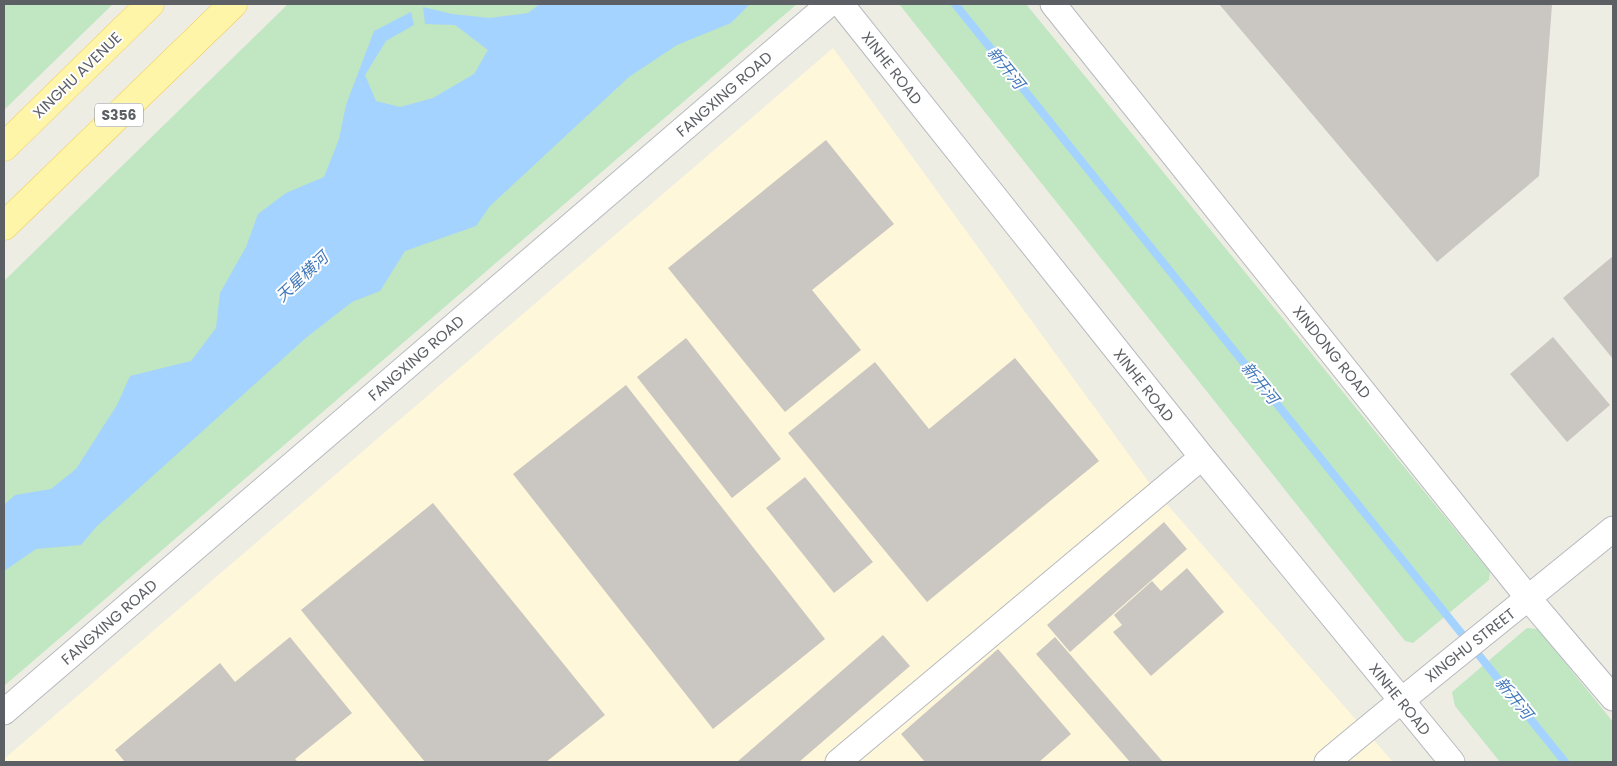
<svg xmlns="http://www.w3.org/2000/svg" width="1617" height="766" font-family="Poppins,'Noto Sans SC',sans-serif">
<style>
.commercial{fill:#fef7da}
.green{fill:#c0e6c2}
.water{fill:#a4d3ff}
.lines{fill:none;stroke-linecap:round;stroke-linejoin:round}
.stream{stroke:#a4d3ff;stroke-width:8}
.building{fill:#cac6c1}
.minor-casing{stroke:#b6b9be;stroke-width:27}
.major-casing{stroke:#f1cd5a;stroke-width:29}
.minor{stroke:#fff;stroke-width:25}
.major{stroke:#fff5a9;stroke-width:28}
.labels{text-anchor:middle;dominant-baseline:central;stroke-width:4;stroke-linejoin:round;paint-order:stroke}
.shield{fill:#fff;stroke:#8d8f92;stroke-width:1}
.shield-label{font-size:14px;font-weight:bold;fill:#5c5f64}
.street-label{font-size:15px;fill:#5c5f64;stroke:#fff}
.water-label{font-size:16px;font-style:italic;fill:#4278ba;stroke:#fff}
</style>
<rect width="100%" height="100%" fill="#eeede4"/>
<path class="commercial" d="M833 48 1156 492 1393 762H4V759Z"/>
<path class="green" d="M4 4H113L4 110Z
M288 4H797L4 686V281Z
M899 4H1026L1490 572 1489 580 1413 643 1405 641Z
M1527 628 1538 629 1613 722V762H1500L1455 706 1452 692Z"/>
<path class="water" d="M540 4H750L731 23 677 45 629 77 490 206 476 226 405 251 380 291 352 302 307 337 96 527 81 545 36 549 4 571V505L15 495 51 489 76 469 117 405 130 376 191 361 216 328 220 293 246 247 258 214 286 193 324 177 339 139 346 105 374 31 411 12 414 25 386 41 365 75 376 101 400 107 433 98 474 74 488 50 455 25 425 24 423 7 452 14 490 18 528 13Z"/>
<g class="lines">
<path class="stream" d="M955 4 1565 762"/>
</g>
<path class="building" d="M1219 4H1554L1552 5 1539 176 1437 262Z
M826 140 894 224 812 290 861 350 785 412 668 268Z
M1613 256V359L1563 298Z
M1553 337 1610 405 1567 442 1510 374Z
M686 338 781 459 732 498 637 377Z
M1015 358 1099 461 927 602 788 433 875 362 929 429Z
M626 385 825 639 713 729 513 474Z
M805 477 873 562 834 593 766 508Z
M433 503 605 715 546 762H425L301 610Z
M1164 522 1187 549 1070 652 1047 625Z
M1187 568 1224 612 1151 676 1113 632 1122 625 1114 615 1152 581 1161 591Z
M883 635 910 666 799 762H737Z
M290 637 352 713 295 759 298 762H125L115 750 220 663 235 682Z
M1055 637 1163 762H1130L1036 654Z
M998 649 1071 734 1039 762H925L901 734Z"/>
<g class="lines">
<g class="minor-casing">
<path id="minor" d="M841 4 1202 457 1452 762
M1053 4 1529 599 1613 698
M4 712 829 4
M838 762 1202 457
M1327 762C1421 683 1518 607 1613 529"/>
</g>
<g class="major-casing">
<path id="major" d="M4 147 150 4
M4 226 233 4"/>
</g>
<use href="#minor" class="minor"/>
<use href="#major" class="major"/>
</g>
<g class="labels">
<rect class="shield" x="95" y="103.5" width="48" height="23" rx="4"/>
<g class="shield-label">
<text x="119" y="115">S356</text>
</g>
<g class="street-label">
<text transform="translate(892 68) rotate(52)">XINHE ROAD</text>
<text transform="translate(77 75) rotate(-44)">XINGHU AVENUE</text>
<text transform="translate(724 94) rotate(-41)">FANGXING ROAD</text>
<text transform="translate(1332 352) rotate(51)">XINDONG ROAD</text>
<text transform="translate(416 358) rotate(-41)">FANGXING ROAD</text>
<text transform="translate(1144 385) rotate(52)">XINHE ROAD</text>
<text transform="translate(109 622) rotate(-41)">FANGXING ROAD</text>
<text transform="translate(1470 645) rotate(-38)">XINGHU STREET</text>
<text transform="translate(1400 699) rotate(51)">XINHE ROAD</text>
</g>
<g class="water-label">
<text transform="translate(1006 68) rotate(51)">新开河</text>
<text transform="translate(302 277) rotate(-43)">天星横河</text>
<text transform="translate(1260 383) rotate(51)">新开河</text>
<text transform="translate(1514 698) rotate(51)">新开河</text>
</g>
</g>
<rect width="1617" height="766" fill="none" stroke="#5c5f64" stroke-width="10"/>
</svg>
